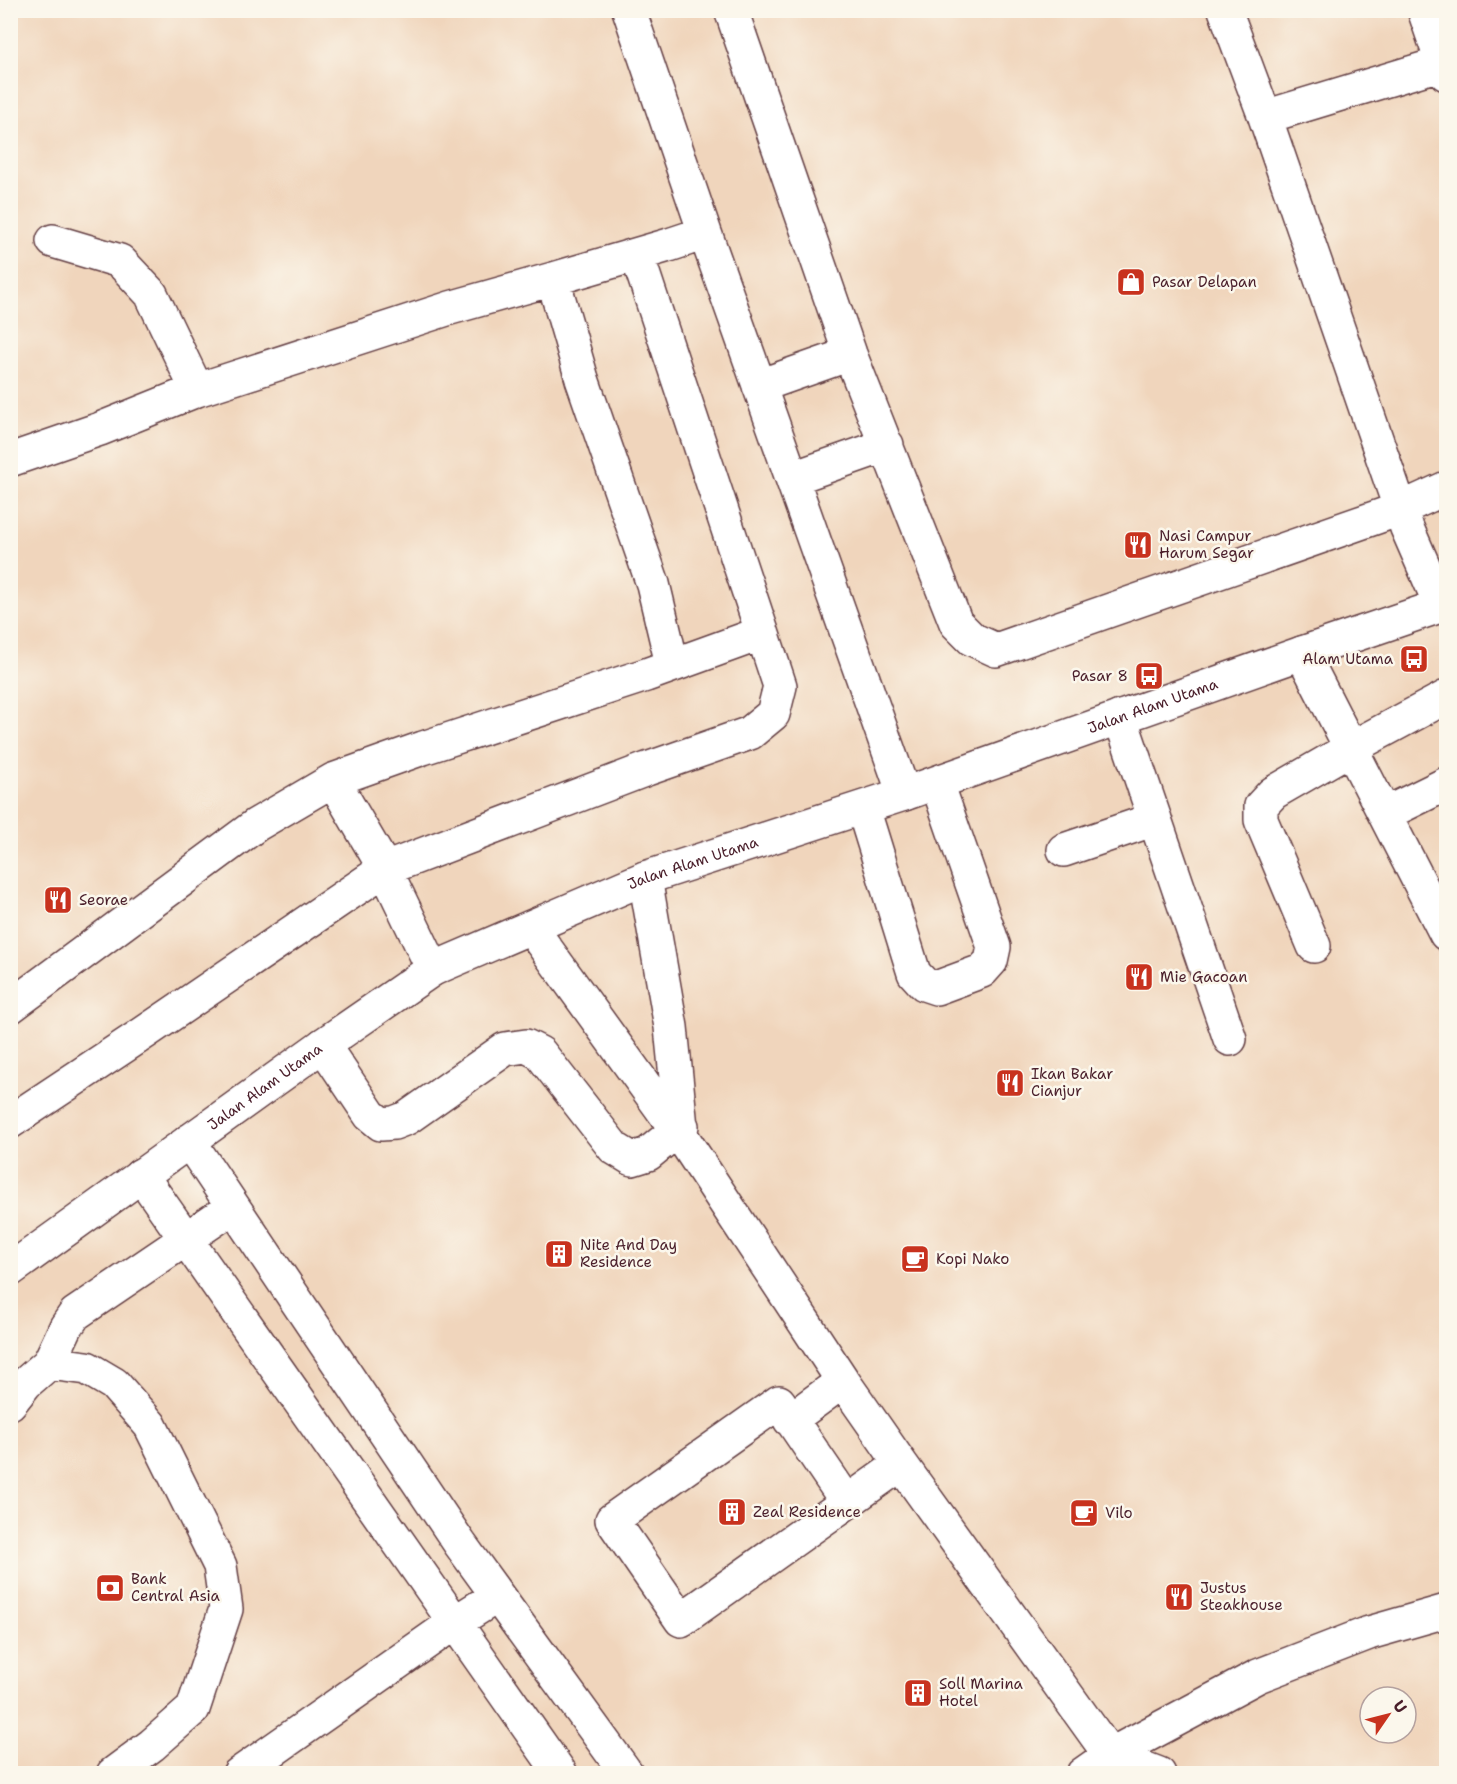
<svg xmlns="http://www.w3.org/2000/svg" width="1457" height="1784" font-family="'Shantell Sans',sans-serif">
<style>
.built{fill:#f0d5bc;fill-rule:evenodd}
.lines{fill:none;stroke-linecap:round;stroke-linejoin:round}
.minor-casing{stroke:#623d42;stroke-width:36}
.major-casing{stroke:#623d42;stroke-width:36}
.minor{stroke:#fff;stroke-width:33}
.major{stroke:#fff;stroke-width:33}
.labels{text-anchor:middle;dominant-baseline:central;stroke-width:5;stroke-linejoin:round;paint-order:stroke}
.poi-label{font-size:15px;fill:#4a1f2b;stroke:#fbf7ec;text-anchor:start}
.street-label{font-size:15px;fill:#4a1f2b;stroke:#fbf7ec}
</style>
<rect width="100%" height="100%" fill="#fbf7ec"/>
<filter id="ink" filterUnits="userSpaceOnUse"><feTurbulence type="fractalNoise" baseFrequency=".0167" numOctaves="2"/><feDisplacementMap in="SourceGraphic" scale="12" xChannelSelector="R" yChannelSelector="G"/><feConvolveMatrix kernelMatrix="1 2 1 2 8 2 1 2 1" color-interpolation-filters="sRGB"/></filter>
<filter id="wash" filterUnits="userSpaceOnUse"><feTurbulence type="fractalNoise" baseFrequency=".008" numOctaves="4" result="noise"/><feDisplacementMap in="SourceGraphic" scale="24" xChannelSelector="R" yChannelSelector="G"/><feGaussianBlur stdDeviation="1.35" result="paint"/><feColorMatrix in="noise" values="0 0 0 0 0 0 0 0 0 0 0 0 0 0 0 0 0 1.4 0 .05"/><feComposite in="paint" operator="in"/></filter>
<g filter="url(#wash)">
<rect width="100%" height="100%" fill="#ece5c6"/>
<path class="built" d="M11 11H1446V1773L11 1774ZM1370 1697H1406V1733H1370Z"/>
</g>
<g filter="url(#ink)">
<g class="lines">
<g class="minor-casing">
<path id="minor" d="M629 10 705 233 904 794
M731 10 850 354 956 623 972 639 996 650 1400 509 1446 488
M1225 10 1265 117 1407 528 1441 606
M1424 10 1446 74
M1265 117 1443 63
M53 241 120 261 151 294 197 390
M553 279 669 245 705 233
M759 386 850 354
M10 460 100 429 197 390 450 308 553 279 582 379 653 584 672 664
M793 478 887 445
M1302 653 1446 934
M1120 717 1230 1039
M333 780 385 869 433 969
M863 808 914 973 924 984 936 988 982 971 991 961 994 947 937 783
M1385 814 1446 784
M1064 850 1155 819
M645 878 671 1027 682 1137
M531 928 682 1137 843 1381 901 1464 1110 1755 1159 1774
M1314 946 1261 820V806L1273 793 1351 748 1446 697
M10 1007 256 825 333 780 423 748 646 675 762 633
M323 1045 370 1115 381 1124 394 1123 407 1118 505 1049 526 1046 540 1053 614 1148 632 1159 648 1154 682 1126
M10 1122 144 1033 385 869 647 769 750 733 773 714 780 686 637 255
M189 1141 460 1544 627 1774
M141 1175 561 1774
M49 1363 66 1327 75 1314 233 1207
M10 1403 26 1383 49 1363 87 1368 114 1384 150 1425 220 1566 226 1609 193 1709 152 1745 113 1774
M790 1420 843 1381
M847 1502 779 1402 612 1520 681 1620 901 1464
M239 1774 454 1623 497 1596
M1083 1774 1110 1755 1258 1676 1369 1633 1446 1611"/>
</g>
<g class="major-casing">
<g id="major">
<path id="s1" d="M10 1270 323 1045 433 969 645 878 904 794 1302 653 1446 604"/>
</g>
</g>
<use href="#minor" class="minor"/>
<use href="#major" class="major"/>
</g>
</g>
<defs>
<g id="shop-square" transform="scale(1.5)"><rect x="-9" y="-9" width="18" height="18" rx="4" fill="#c8321e" stroke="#fbf7ec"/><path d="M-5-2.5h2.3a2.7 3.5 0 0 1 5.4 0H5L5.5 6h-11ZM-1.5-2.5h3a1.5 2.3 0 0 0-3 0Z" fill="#fff"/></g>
<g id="restaurant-square" transform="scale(1.5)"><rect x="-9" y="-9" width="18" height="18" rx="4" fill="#c8321e" stroke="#fbf7ec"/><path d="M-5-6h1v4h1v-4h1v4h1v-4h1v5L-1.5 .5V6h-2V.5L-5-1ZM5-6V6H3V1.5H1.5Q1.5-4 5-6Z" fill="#fff"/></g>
<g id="bus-square" transform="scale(1.5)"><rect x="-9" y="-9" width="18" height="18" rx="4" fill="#c8321e" stroke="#fbf7ec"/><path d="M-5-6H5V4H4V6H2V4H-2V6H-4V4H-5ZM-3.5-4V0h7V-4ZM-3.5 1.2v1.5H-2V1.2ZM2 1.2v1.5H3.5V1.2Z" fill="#fff"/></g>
<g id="building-square" transform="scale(1.5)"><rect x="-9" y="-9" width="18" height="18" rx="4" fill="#c8321e" stroke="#fbf7ec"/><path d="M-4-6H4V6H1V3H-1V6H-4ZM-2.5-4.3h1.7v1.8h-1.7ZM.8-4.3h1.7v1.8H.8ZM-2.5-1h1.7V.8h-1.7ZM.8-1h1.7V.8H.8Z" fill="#fff"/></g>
<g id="cafe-square" transform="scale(1.5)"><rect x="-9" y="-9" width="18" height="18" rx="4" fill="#c8321e" stroke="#fbf7ec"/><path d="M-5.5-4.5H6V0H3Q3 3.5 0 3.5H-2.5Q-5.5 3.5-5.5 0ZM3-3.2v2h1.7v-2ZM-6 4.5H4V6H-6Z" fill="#fff"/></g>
<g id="bank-square" transform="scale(1.5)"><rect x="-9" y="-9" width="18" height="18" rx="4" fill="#c8321e" stroke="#fbf7ec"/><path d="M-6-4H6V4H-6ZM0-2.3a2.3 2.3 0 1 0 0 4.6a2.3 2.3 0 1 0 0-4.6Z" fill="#fff"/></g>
</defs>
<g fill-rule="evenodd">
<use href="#shop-square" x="1131" y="282"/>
<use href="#restaurant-square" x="1138" y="545"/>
<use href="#bus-square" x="1414" y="659"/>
<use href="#bus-square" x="1149" y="676"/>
<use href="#restaurant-square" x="58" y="900"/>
<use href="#restaurant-square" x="1139" y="977"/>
<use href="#restaurant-square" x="1010" y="1083"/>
<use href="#building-square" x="559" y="1254"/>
<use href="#cafe-square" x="915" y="1259"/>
<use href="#building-square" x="732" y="1512"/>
<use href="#cafe-square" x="1084" y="1513"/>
<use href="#bank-square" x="110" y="1588"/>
<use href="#restaurant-square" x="1179" y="1597"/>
<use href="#building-square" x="918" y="1693"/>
</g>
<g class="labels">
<g class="poi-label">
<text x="1152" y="282">Pasar Delapan</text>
<text x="1159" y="536">Nasi Campur<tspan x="1159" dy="17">Harum Segar</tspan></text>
<text x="1393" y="659" text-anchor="end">Alam Utama</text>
<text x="1128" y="676" text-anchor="end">Pasar 8</text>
<text x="79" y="900">Seorae</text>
<text x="1160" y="977">Mie Gacoan</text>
<text x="1031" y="1074">Ikan Bakar<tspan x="1031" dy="17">Cianjur</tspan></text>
<text x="580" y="1245">Nite And Day<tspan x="580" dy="17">Residence</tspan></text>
<text x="936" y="1259">Kopi Nako</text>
<text x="753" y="1512">Zeal Residence</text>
<text x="1105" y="1513">Vilo</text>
<text x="131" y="1579">Bank<tspan x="131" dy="17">Central Asia</tspan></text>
<text x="1200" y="1588">Justus<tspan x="1200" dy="17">Steakhouse</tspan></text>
<text x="939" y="1684">Soll Marina<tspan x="939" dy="17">Hotel</tspan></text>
</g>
<g class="street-label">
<text stroke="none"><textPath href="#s1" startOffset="1286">Jalan Alam Utama</textPath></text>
<text stroke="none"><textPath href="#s1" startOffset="800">Jalan Alam Utama</textPath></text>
<text stroke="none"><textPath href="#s1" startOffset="314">Jalan Alam Utama</textPath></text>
</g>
</g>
<rect width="1457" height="1784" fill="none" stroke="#fbf7ec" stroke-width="36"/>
<g transform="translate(1388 1715) rotate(55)"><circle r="28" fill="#fbf7ec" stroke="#b4a19f" stroke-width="1.5"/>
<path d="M0-4.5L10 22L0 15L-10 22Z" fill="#c8321e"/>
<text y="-9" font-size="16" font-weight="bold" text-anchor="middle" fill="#4a1f2b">U</text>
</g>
</svg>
